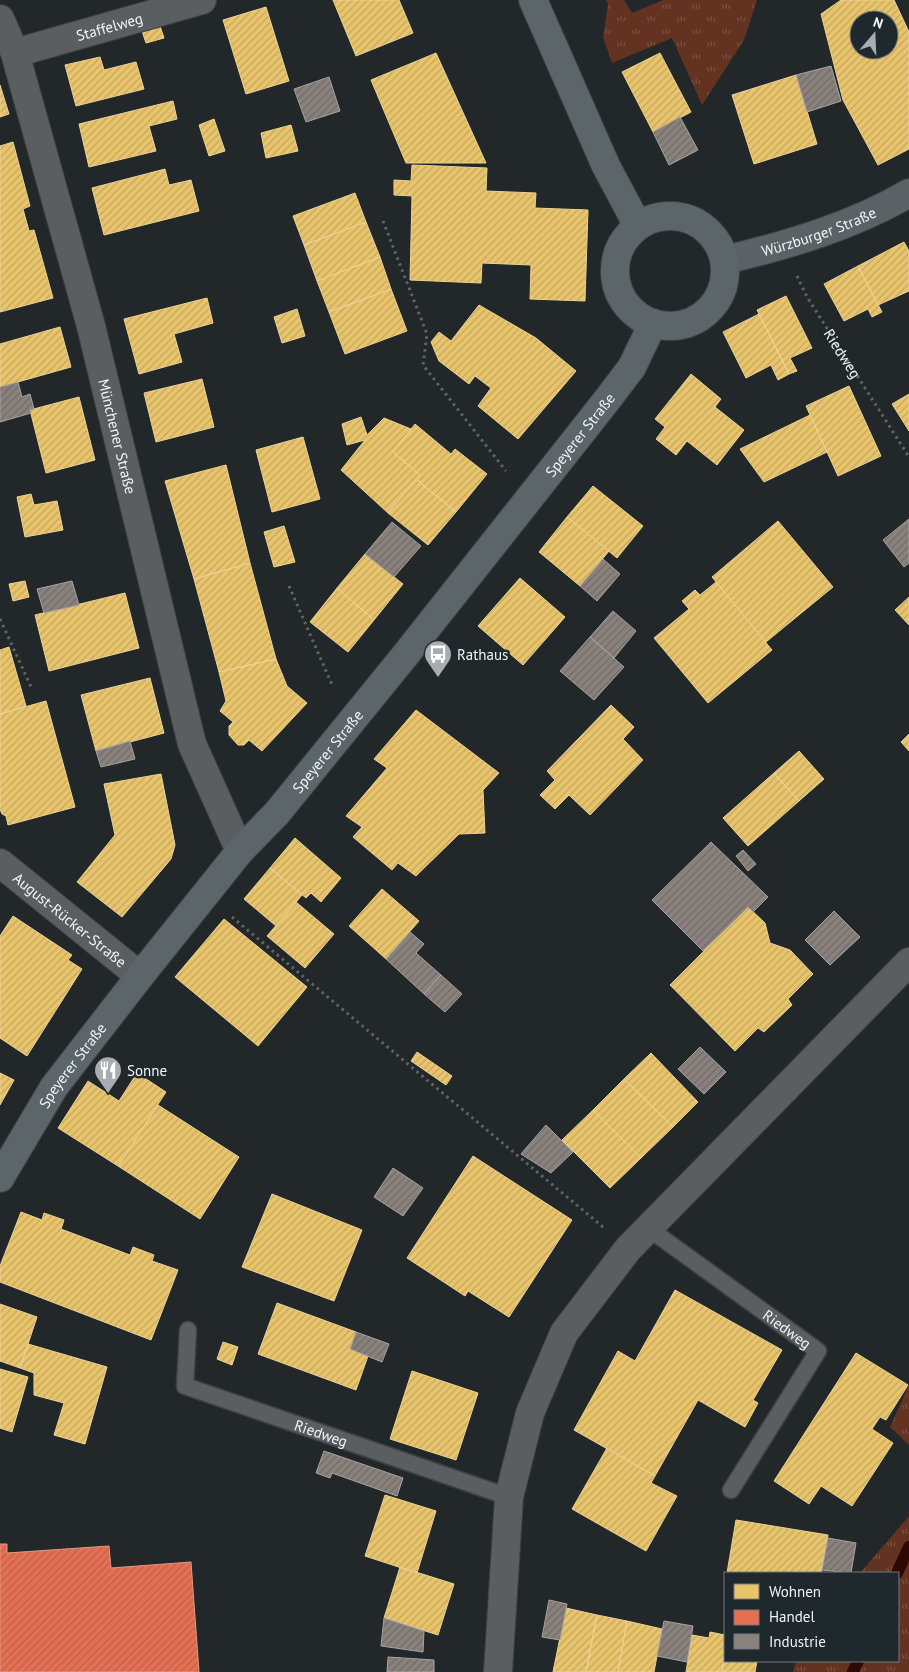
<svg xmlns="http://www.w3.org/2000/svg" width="909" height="1672" font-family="'PT Sans',sans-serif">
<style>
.grass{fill:url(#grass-tufts)}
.homes{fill:url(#homes-hatch);stroke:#ebd395;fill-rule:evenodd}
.shops{fill:url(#shops-hatch);stroke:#e99783}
.industry{fill:url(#industry-hatch);stroke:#a8a4a1}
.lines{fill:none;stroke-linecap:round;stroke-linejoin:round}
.stream{stroke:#2e0904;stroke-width:12}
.service-casing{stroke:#3d4144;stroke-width:19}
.minor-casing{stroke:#3d4144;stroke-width:30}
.secondary-casing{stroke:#3d4144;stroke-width:30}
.primary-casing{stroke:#3d4144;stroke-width:30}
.path{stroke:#626567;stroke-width:3;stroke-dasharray:2.5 4;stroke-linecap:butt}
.service{stroke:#5a5e60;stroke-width:16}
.minor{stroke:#5a5e60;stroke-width:28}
.secondary{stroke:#5b6265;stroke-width:28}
.primary{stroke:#5c666a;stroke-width:28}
.labels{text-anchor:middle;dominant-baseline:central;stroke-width:5;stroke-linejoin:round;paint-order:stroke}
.street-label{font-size:15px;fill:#eff5f8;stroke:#1f282c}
.poi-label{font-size:15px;fill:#eff5f8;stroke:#1f282c;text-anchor:start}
</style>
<defs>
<pattern id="grass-tufts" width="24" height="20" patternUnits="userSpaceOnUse" patternTransform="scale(1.25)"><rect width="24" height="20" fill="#643221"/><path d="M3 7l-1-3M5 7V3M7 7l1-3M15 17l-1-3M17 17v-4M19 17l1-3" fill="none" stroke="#7a5042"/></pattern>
<pattern id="homes-hatch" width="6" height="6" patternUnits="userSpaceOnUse" patternTransform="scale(1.25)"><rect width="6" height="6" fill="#e9c46a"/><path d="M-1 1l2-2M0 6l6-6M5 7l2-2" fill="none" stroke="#c1a662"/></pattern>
<pattern id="shops-hatch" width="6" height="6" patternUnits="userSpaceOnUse" patternTransform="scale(1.25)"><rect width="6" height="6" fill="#e76f51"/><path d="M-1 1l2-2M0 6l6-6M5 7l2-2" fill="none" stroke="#b7644f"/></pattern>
<pattern id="industry-hatch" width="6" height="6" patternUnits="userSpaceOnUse" patternTransform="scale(1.25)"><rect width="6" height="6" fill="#8a817c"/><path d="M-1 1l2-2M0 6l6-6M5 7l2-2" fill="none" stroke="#706b68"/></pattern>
</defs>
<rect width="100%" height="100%" fill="#222729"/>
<path class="grass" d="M606 0H624L632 13 663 0H757L744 40 702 105 672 38 612 63 603 37 608 4Z
M909 1385V1445L890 1427Z
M909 1516V1672H793L796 1661H898V1573H860Z"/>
<path class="homes" d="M333 0H399L413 33 356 56Z
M841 0H894L909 32V149L878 165 843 100 821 14ZM859 20H889V50H859Z
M266 7 289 81 246 94 223 20Z
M158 20 164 38 146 43 140 25Z
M436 53 486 163H406L371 80Z
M660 53 691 112 653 132 622 72Z
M100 57 104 70 136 62 144 89 76 106 65 65Z
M796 75 817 144 754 164 732 95Z
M0 85 9 114 0 117Z
M173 101 177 119 149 126 156 151 89 167 79 124Z
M214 119 225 151 209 156 199 125Z
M291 125 298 151 266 158 261 133Z
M13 142 30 206 23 209 29 231 34 230 53 298 0 312V146Z
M412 165 487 168 486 191 536 193 535 208 588 210 585 301 530 299 531 265 482 263 481 283 410 280 412 196 394 195V180L411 181Z
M165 169 169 185 191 180 199 211 104 235 92 188Z
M355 193 366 222 304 245 293 216Z
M366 222 380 257 317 281 304 245Z
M904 242 909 251V291L878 305 858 266Z
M380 257 391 289 329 312 317 281Z
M858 266 882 312 872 317 868 309 844 321 824 284Z
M391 289 407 331 345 354 329 312Z
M786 296 812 348 790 358 797 371 789 374 757 310Z
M207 298 213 323 174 334 182 362 139 374 124 319Z
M479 305 536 338 576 371 518 439 478 406 491 388 475 376 469 384 439 361 431 342 439 332 451 341Z
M297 309 305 336 282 343 274 317Z
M759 314 789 374 778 380 771 365 746 378 723 332Z
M60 327 71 367 0 387V344Z
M691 374 721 399 715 407 744 430 717 465 687 441 676 455 656 439 665 427 655 419Z
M202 379 214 427 156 442 144 393Z
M849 386 881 456 838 476 806 406Z
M909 394V431L892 404Z
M79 397 95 460 46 473 30 410Z
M810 415 827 452 764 482 740 449Z
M361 417 367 435 384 418 411 429 393 452 420 475 388 513 341 470 365 440 347 445 342 424Z
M415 424 451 454 455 449 487 474 456 512 416 479 420 475 393 452Z
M303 437 320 499 272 512 256 450Z
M226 465 250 563 194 579 165 481Z
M416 479 456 512 428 545 388 513Z
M593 486 643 526 617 558 567 517Z
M31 494 34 505 57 501 63 530 25 537 17 497Z
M567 517 609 551 580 586 539 552Z
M778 521 833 587 766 642 712 577Z
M284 526 295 562 274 567 264 532Z
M365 554 403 584 374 620 337 588Z
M250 563 276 659 219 672 194 579Z
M520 578 565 617 523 665 478 626Z
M25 581 29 597 13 601 9 584Z
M716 582 772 650 708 703 654 638 689 609 682 601 695 590 700 595Z
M337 588 374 620 348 652 310 622Z
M125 593 139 648 49 671 35 615Z
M909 597V625L895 610Z
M9 647 26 706 0 714V650Z
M276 659 287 686 307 703 262 751 249 740 244 745H238L229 735V726L233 722 220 711 226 701 219 672Z
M150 678 164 733 96 751 81 695Z
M46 701 75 807 8 825 6 816 2 814 0 809V714Z
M611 705 634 727 623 739 643 760 590 815 569 795 555 809 540 795 555 780 547 771Z
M416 710 499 773 483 790 485 833 459 834 416 876 398 863 392 870 353 837 362 827 346 816 387 768 374 759Z
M909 734V751L901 742Z
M799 751 824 779 799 801 774 773Z
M774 773 799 801 748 846 723 818Z
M161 774 175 845 171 859 122 917 77 882 115 835 104 784Z
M295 838 341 878 321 902 311 893 306 898 270 868Z
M270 868 302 895 276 926 244 899Z
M382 889 419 921 386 959 349 926Z
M296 902 334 934 305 968 267 936Z
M748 907 765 923 770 943 790 950 813 974 788 999 792 1005 764 1032 758 1028 735 1051 670 985Z
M13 916 72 955 68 960 82 969 27 1056 0 1038V936Z
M224 919 307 987 258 1046 175 977Z
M417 1052 452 1076 446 1085 411 1061Z
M651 1053 698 1102 673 1127 624 1079Z
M0 1073 14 1080 0 1105Z
M137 1073 166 1092 118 1166 58 1128 88 1081 119 1101Z
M624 1079 673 1127 641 1158 593 1110Z
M158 1105 239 1157 200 1219 118 1166Z
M593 1110 641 1158 610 1188 562 1140Z
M473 1156 572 1220 509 1317 468 1291 465 1296 407 1258Z
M272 1194 362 1230 334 1301 242 1267Z
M21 1212 42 1220 44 1213 64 1220 61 1229 130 1255 133 1247 154 1255 152 1261 178 1270 151 1340 0 1282V1266Z
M675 1290 782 1350 753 1400 758 1403 745 1427 698 1400 655 1476 574 1430 618 1351 635 1361Z
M277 1303 356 1332 350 1349 368 1356 356 1390 258 1354Z
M0 1304 37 1317 20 1368 0 1361Z
M223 1342 238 1347 232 1365 217 1359Z
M28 1344 107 1367 85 1444 54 1435 64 1403 34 1395V1373L20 1368Z
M856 1353 908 1385 886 1420 880 1417 872 1429 893 1443 852 1506 821 1486 809 1504 774 1481Z
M0 1369 28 1377 12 1432 0 1428Z
M412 1371 478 1393 456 1460 390 1439Z
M607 1448 655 1476 651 1483 677 1496 646 1551 572 1509Z
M385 1495 436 1511 417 1573 365 1556Z
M736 1520 828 1535 821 1573H727Z
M400 1567 454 1584 438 1635 384 1618Z
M566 1608 597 1615 586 1672H553Z
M597 1615 627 1621 618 1672H586Z
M627 1621 662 1629 654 1672H618Z
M710 1632 725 1635V1655L722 1672H686L692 1635 709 1638Z
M725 1655V1661H757L755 1672H722Z"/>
<path class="shops" d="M0 1544H7V1553L109 1546 111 1568 191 1562 199 1672H0Z"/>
<path class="industry" d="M831 66 841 101 807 112 796 75Z
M329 77 340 111 306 122 294 89Z
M680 117 698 150 669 165 653 132Z
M18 382 22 397 30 394 34 409 30 410 31 413 0 422V387Z
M909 519V563L904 567 883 540Z
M392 522 421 546 394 577 365 554Z
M603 559 620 574 597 601 580 586Z
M72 581 79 605 44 613 37 589Z
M613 611 636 631 614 658 590 637Z
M590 637 624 667 594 700 560 671Z
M130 741 135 759 101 767 96 751Z
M711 842 768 897 753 912 748 907 703 951 652 900Z
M743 850 756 864 748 871 736 856Z
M834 911 860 937 830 965 805 940Z
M410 932 424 944 416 953 441 975 424 994 386 959Z
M441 975 462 994 445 1012 424 994Z
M700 1047 726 1072 704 1094 678 1069Z
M546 1125 573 1152 551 1173 521 1154Z
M393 1168 423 1188 403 1216 374 1197Z
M356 1332 389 1344 382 1362 350 1349Z
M324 1451 403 1478 397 1496 332 1473 330 1478 316 1473Z
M828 1538 856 1543 851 1573 822 1570Z
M549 1600 567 1604 560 1640 542 1637Z
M384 1618 424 1631 423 1652 381 1646Z
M664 1621 693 1626 687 1662 657 1656Z
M388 1657 434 1660V1672H387Z"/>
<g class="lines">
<path class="stream" d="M897 1573 909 1547
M853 1672 858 1661"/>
<g class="service-casing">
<g id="service">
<path id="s2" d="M648 1228 818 1351 731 1490"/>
<path id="s3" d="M188 1330 185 1386 509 1497"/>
</g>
</g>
<g class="minor-casing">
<g id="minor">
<path id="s4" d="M0 19 15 53 91 326 192 744 240 851"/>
<path id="s5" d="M15 53 202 0"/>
<path id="s6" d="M0 863 140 976"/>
<path d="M498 1672 509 1497 530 1413 564 1333 628 1249 909 962"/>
</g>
</g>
<g class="secondary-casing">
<g id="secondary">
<path id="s7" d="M725 260C788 245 853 226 909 193"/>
</g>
</g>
<g class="primary-casing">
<g id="primary">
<path d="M533 0 606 166 638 226"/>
<circle cx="670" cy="271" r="55"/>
<path id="s8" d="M0 1178 54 1087 140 976 240 851 277 813 407 653 607 400 632 367 653 323"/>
</g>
</g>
<g class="path">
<path d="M383 221 427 334 423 365 506 471"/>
<path id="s1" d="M797 276 807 297 909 457"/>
<path d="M289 586 333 687"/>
<path d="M0 619 32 689"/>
<path d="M232 917 603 1227"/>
</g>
<use href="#service" class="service"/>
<use href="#minor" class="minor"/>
<use href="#secondary" class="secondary"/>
<use href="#primary" class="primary"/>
</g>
<defs>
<g id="bus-pin" transform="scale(1.4375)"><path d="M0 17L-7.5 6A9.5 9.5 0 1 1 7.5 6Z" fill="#a7adb0" stroke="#1f282c"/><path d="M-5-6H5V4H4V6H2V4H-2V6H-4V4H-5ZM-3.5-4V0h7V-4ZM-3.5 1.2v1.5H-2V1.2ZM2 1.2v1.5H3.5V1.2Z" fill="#fff"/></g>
<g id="restaurant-pin" transform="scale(1.4375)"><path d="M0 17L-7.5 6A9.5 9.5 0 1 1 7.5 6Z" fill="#a7adb0" stroke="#1f282c"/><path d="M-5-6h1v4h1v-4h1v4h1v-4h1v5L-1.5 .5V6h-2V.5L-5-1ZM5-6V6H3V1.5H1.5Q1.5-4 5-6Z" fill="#fff"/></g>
</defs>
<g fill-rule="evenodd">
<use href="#bus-pin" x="438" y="654"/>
<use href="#restaurant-pin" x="108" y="1070"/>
</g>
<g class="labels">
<g class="street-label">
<text stroke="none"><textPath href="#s5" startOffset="98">Staffelweg</textPath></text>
<text stroke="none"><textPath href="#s7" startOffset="98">Würzburger Straße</textPath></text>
<text stroke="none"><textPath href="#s1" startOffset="90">Riedweg</textPath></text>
<text stroke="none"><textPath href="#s8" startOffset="944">Speyerer Straße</textPath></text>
<text stroke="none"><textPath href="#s4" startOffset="434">Münchener Straße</textPath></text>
<text stroke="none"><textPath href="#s8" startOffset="539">Speyerer Straße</textPath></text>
<text stroke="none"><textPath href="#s6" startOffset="90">August-Rücker-Straße</textPath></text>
<text stroke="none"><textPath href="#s8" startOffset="134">Speyerer Straße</textPath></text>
<text stroke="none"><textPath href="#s2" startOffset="172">Riedweg</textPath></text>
<text stroke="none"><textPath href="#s3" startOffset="200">Riedweg</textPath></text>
</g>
<g class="poi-label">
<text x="457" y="654">Rathaus</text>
<text x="127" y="1070">Sonne</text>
</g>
</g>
<rect x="724" y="1572" width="175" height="90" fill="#1f282c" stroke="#727a7e"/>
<rect x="734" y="1584" width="25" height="15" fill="#e9c46a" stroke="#727a7e"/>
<text x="769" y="1597" font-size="15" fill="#eff5f8">Wohnen</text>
<rect x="734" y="1610" width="25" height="15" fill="#e76f51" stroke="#727a7e"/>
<text x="769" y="1622" font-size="15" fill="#eff5f8">Handel</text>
<rect x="734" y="1634" width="25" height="15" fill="#8a817c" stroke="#727a7e"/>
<text x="769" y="1647" font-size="15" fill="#eff5f8">Industrie</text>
<g transform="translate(874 35) rotate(19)"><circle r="24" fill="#1f282c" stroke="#727a7e"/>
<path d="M0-4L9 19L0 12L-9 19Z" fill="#a7adb0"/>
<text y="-8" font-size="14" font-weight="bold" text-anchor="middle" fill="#eff5f8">N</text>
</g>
</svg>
